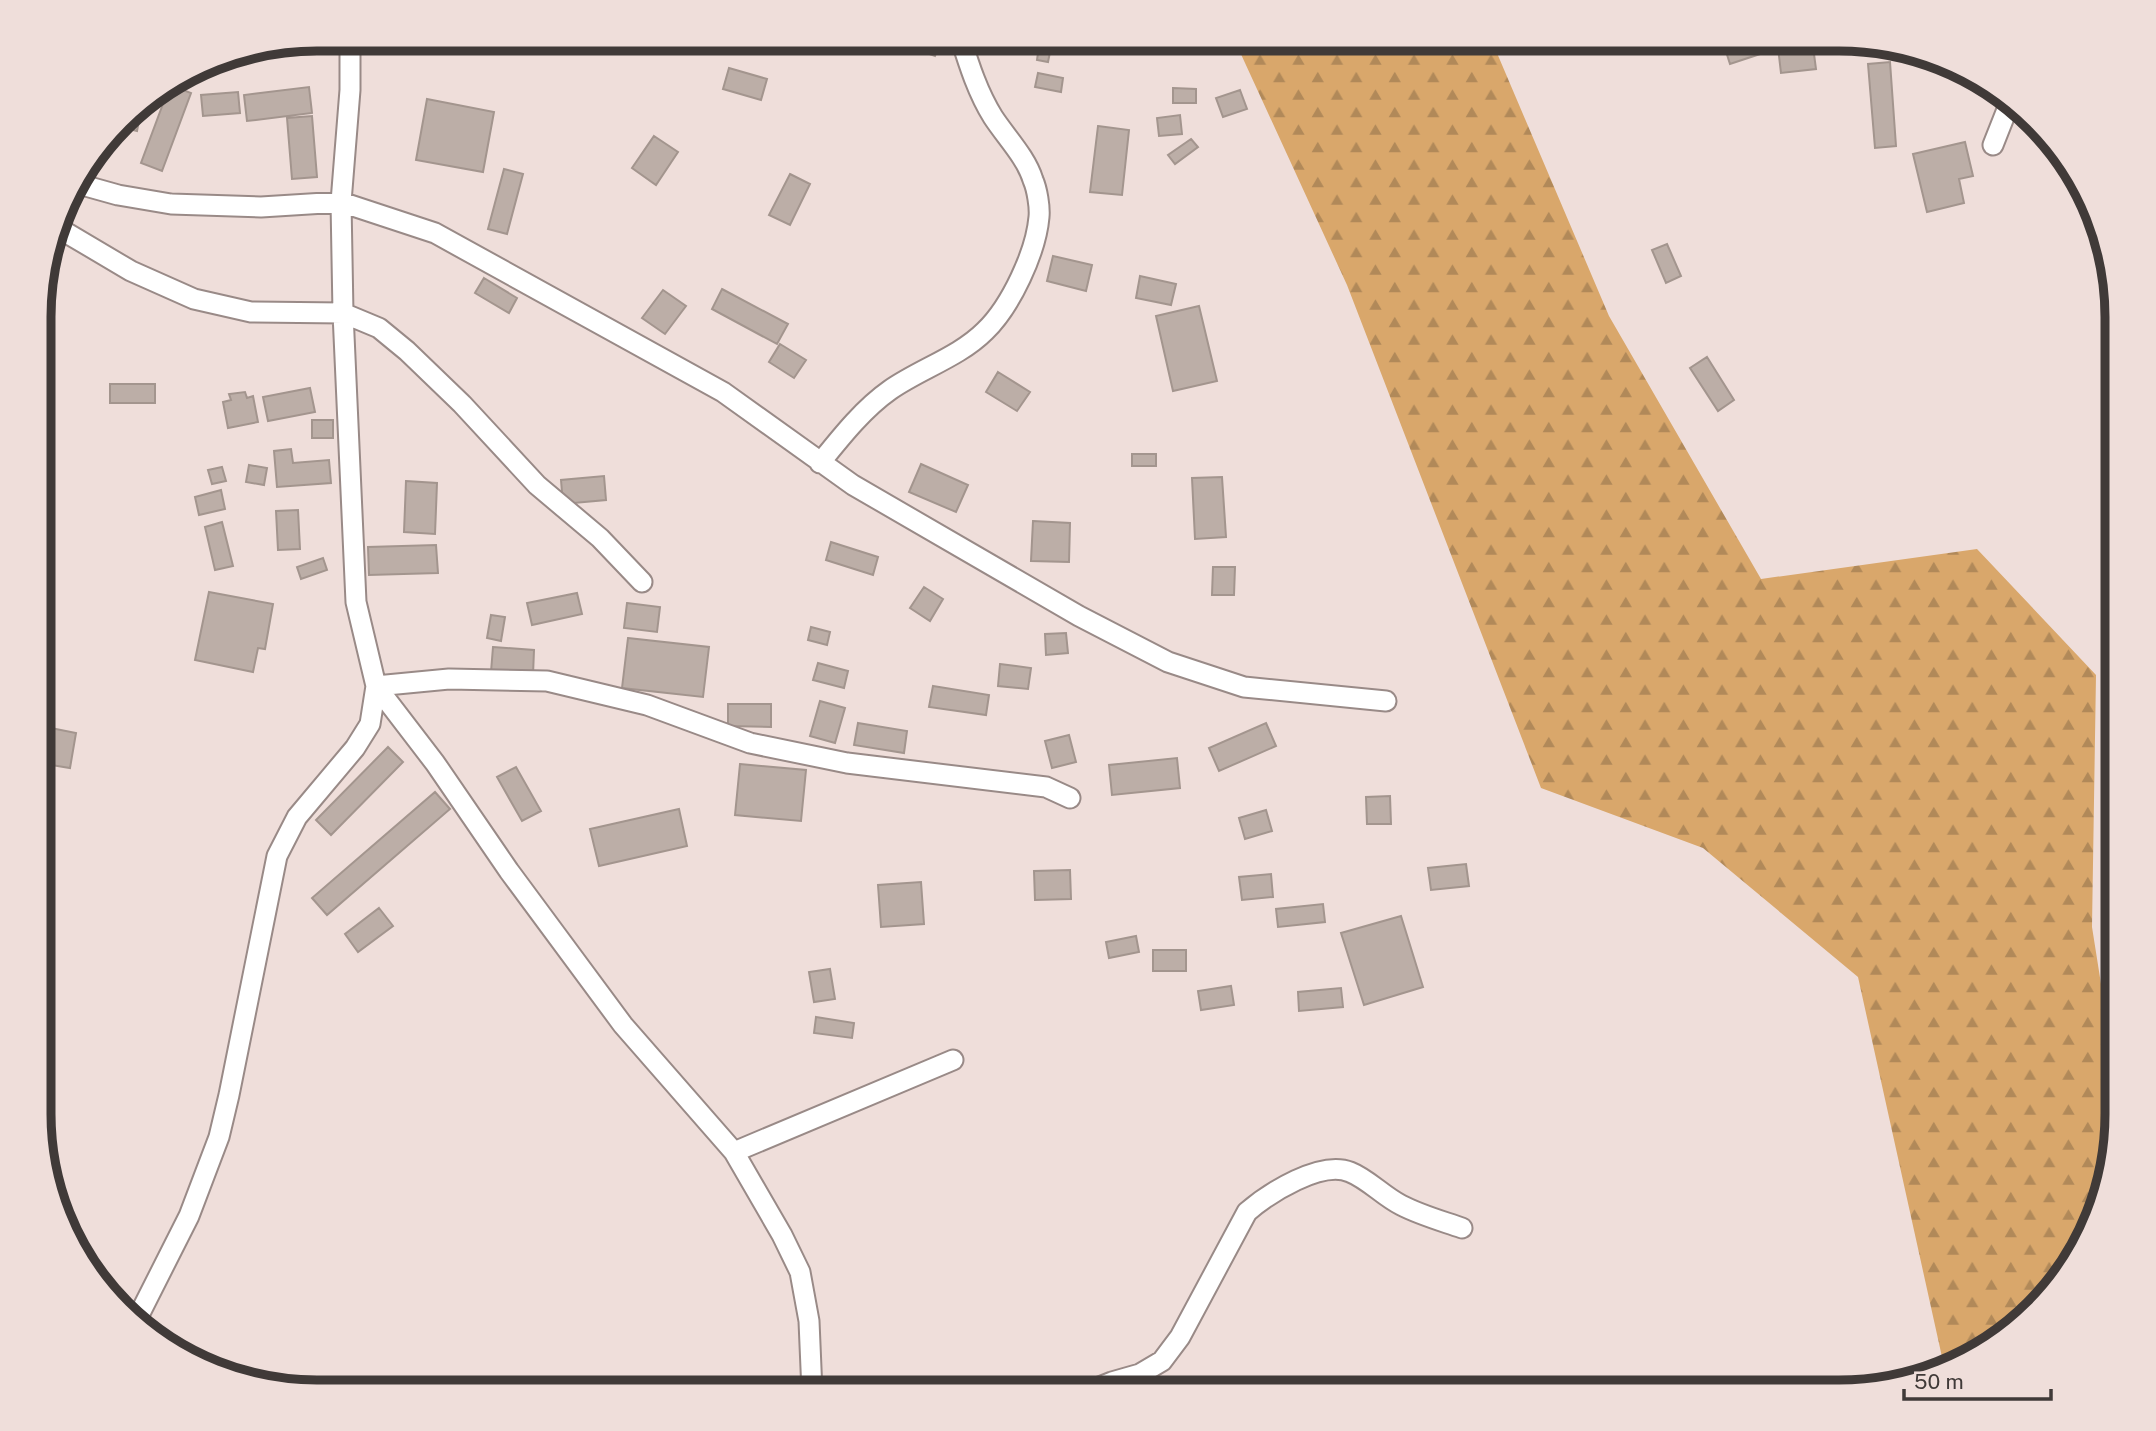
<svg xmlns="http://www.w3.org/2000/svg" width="2156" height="1431" font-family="'Public Sans',sans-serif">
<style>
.forest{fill:url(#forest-firs)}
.building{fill:#bcaea7;stroke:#a3958e;stroke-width:2}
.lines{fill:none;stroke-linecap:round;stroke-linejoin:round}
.street-casing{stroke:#998a87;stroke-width:23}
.street{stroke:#fff;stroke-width:19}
.rim{fill:none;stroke:#403a38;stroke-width:9}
</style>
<defs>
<pattern id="forest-firs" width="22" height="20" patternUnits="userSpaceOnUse" patternTransform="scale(1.75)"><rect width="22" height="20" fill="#d9a76b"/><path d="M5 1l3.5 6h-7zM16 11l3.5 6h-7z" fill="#b18959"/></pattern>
</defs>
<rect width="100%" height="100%" fill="#efdeda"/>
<path class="forest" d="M1234 39H1491L1609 316 1761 579 1977 549 2096 675 2092 927 2117 1085V1132L2103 1203 2070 1269 1978 1355 1944 1366 1858 977 1703 848 1541 788 1347 285Z"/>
<path class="building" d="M887 39H941L935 56Z
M1040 39 1052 42 1048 62 1037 60Z
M1722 39H1755L1760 54 1730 64Z
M1777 39H1812L1816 69 1781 73Z
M1890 62 1896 146 1875 148 1868 64Z
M729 68 767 79 761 100 723 89Z
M1038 73 1063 78 1061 92 1035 87Z
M170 85 191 93 162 171 141 163Z
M309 87 312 113 247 121 244 95Z
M1173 88 1196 89V103H1173Z
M1240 90 1247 109 1223 117 1216 98Z
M238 92 240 113 203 116 201 95Z
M427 99 494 112 483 172 416 160Z
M145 101 148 115 137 117 136 106Z
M1180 115 1182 134 1159 136 1157 118Z
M312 116 317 177 292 179 287 118Z
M128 118 139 121 137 131 125 128Z
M1098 126 1129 130 1122 195 1090 192Z
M654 136 678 152 656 185 632 168Z
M1191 139 1198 147 1175 164 1168 155Z
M1965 142 1973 176 1959 179 1964 203 1927 212 1913 154Z
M504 169 523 174 507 234 488 229Z
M790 174 810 184 790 225 769 215Z
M1667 244 1681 276 1666 283 1652 250Z
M1053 256 1092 265 1086 291 1047 281Z
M1140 276 1176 284 1171 305 1136 298Z
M484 278 517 298 509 313 475 293Z
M722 289 788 324 777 344 712 309Z
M663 290 686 306 665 334 642 318Z
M1199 306 1217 381 1173 391 1156 316Z
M780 344 806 360 794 378 769 362Z
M1707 357 1734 400 1718 411 1690 368Z
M998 372 1030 392 1017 411 986 392Z
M110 384H155V403H110Z
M310 388 315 412 268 421 263 397Z
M245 392 247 398 253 396 258 422 228 428 223 402 231 400 229 394Z
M312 420H333V438H312Z
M291 449 293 463 329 460 331 483 277 487 274 451Z
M1132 454H1156V466H1132Z
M921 464 968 485 956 512 909 492Z
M249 465 267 468 264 485 246 482Z
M222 467 226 481 212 484 208 470Z
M604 476 606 500 563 504 561 480Z
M1222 477 1226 537 1195 539 1192 478Z
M406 481 437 483 435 534 404 532Z
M221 490 225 509 199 515 195 497Z
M298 510 300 549 278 550 276 511Z
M1033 521 1070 523 1069 562 1031 561Z
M222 522 233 566 215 570 205 527Z
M831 542 878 557 873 575 826 560Z
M436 545 438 573 369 575 368 547Z
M323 558 327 570 301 579 297 567Z
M1213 567H1235L1234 595H1212Z
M924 587 943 599 930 621 910 608Z
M209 592 273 604 265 649 258 648 253 672 195 660Z
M577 593 582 614 532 625 527 603Z
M627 603 660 607 657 632 624 628Z
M491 615 505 617 501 641 487 638Z
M811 627 830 632 827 645 808 640Z
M1066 633 1068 653 1046 655 1045 634Z
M628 638 709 647 703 697 622 688Z
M493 647 534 650 533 675 491 672Z
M818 663 848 671 844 688 813 680Z
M1000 664 1031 668 1028 689 998 686Z
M933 686 989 695 986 715 929 707Z
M820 701 845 708 835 743 810 736Z
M728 704H771V727L728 726Z
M858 723 907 731 904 753 854 745Z
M1266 723 1276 746 1219 771 1209 748Z
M41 726 76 733 70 768 51 765 53 751 41 749Z
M1069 735 1076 762 1052 768 1045 741Z
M388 747 403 762 331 835 316 820Z
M1177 758 1180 788 1112 795 1109 765Z
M740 764 806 770 801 821 735 815Z
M516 767 541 811 522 821 497 777Z
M435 792 450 809 327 915 312 898Z
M1390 796 1391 824H1367L1366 797Z
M679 809 687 846 599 866 590 829Z
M1266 810 1272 831 1245 839 1239 818Z
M1466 864 1469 886 1431 890 1428 868Z
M1070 870 1071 899 1035 900 1034 871Z
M1271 874 1273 897 1242 900 1239 877Z
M921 882 924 924 881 927 878 885Z
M1323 904 1325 922 1278 927 1276 909Z
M379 908 393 926 358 952 345 934Z
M1401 916 1423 987 1364 1005 1341 933Z
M1136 936 1139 952 1109 958 1106 942Z
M1153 950H1186V971H1153Z
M830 969 835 999 814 1002 809 972Z
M1231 986 1234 1005 1201 1010 1198 991Z
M1341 988 1343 1007 1299 1011 1298 992Z
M816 1017 854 1023 852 1038 814 1033Z"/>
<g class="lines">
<g class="street-casing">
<path id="street" d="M1993 145 2010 102
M75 183 118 195 171 204 261 207 341 202 435 233 723 392 853 485 1079 616 1168 662 1244 687 1386 701
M58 224 65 232 131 271 194 299 251 312 343 313 379 328 407 351 462 404 537 485 600 538 642 582
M820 463C841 437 863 409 890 390 920 369 959 357 985 331 1011 306 1036 252 1039 217 1040 207 1037 189 1033 180 1026 157 1006 137 993 117 978 93 969 65 961 39
M376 686 435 763 509 871 623 1025 734 1152 782 1235 800 1272 809 1321 812 1392
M376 686 449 679 547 681 647 705 750 743 847 763 1046 787 1070 798
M734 1152 953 1060
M137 1319 189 1216 219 1137 229 1095 277 856 297 817 355 748 370 724 376 686 356 602 343 313 341 202 350 90V39
M1087 1392 1112 1382 1140 1374 1162 1361 1180 1337 1247 1212C1269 1193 1321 1160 1350 1172 1368 1179 1383 1196 1401 1205 1420 1215 1442 1221 1462 1228"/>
</g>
<use href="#street" class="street"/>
</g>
<path d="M0 0H2156V1431H0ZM317 51H1839A266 266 0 0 1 2105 317V1114A266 266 0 0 1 1839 1380H317A266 266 0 0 1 51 1114V317A266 266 0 0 1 317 51Z" fill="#efdeda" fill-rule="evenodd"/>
<path class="rim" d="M317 51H1839A266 266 0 0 1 2105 317V1114A266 266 0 0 1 1839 1380H317A266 266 0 0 1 51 1114V317A266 266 0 0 1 317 51Z"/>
<path d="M1904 1389v10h147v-10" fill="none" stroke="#403a38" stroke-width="3.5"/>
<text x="1914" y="1389" font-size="21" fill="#403a38" stroke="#efdeda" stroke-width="5" paint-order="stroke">50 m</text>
</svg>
